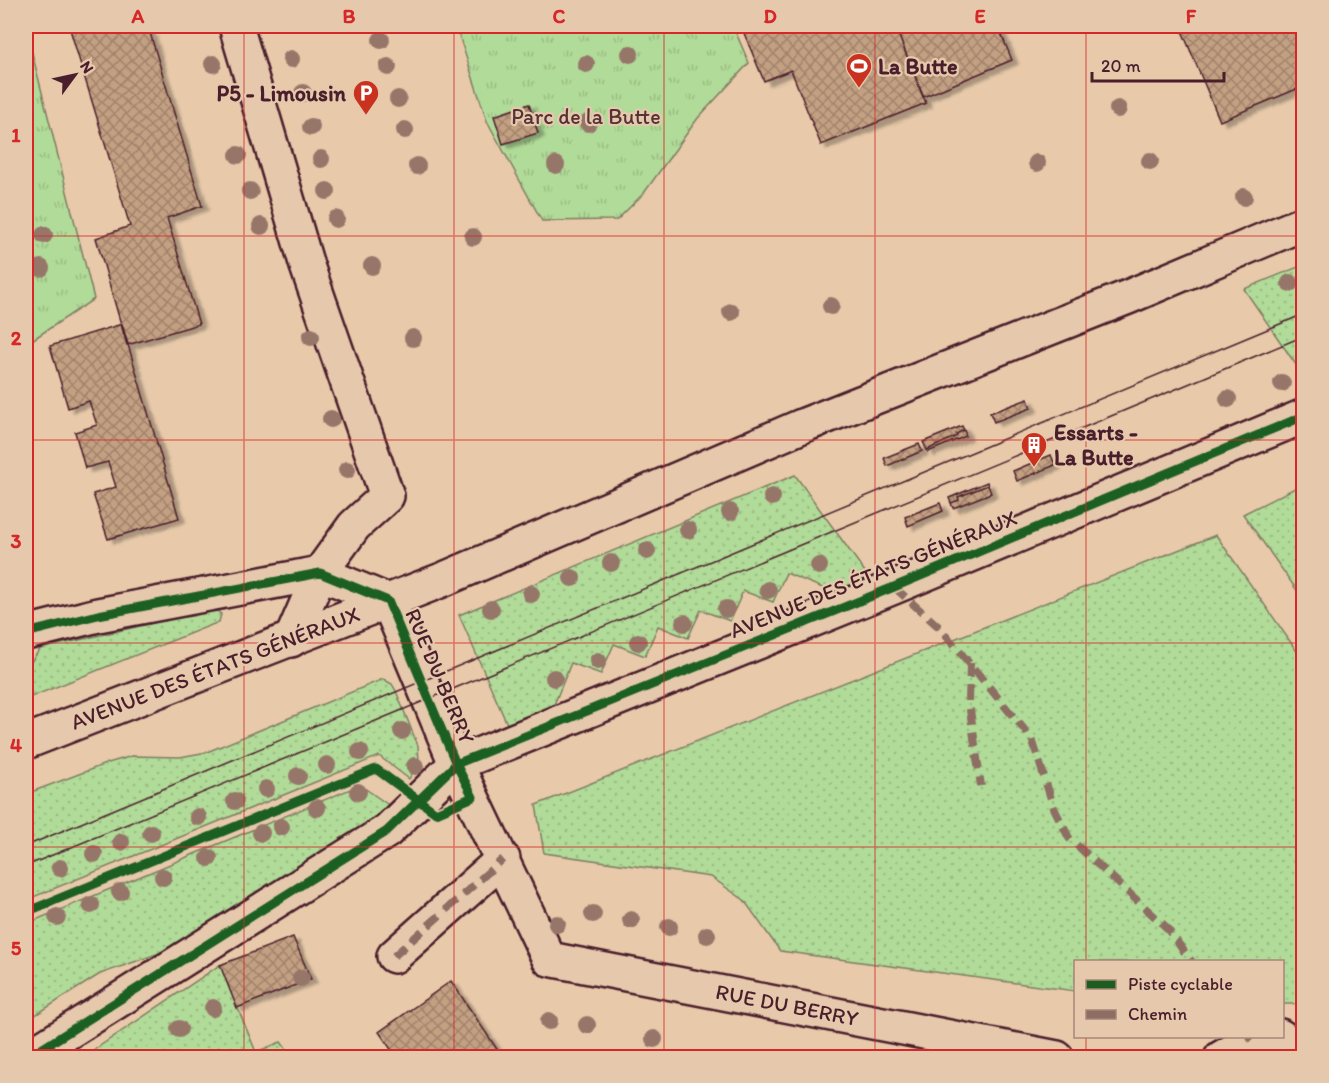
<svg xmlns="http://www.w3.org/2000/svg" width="1329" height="1083" font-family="Itim,sans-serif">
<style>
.grass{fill:url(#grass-dots);stroke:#7e7d62;stroke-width:1.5}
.park{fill:url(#park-tufts);stroke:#7e7d62;stroke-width:1.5}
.building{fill:url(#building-cross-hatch);stroke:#4a1f2b;stroke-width:1.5;filter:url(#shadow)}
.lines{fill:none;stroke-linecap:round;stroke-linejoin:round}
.street-casing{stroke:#4a1f2b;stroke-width:38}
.secondary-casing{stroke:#4a1f2b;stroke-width:38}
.street{stroke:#e6c9ad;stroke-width:33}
.secondary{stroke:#e6c9ad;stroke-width:33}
.tram{stroke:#4a1f2b;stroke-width:1.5}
.quiet{stroke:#8d6e63;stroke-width:8;stroke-dasharray:15 8;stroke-linecap:butt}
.cycleway-casing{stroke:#e6c9ad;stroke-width:13}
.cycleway{stroke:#1b5e20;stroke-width:9}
.tree{fill:#97766a}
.grid{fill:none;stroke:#d62828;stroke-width:1.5;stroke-opacity:0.55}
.labels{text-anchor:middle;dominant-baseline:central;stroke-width:4.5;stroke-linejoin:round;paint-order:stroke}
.poi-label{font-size:22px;font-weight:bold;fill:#4a1f2b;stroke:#e6c9ad;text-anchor:start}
.park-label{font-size:22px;fill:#543236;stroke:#e6c9ad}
.street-label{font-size:22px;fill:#4a1f2b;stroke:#e6c9ad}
.neatline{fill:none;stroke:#d62828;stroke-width:2}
.grid-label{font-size:20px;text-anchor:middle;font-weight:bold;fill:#d62828}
</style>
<defs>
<pattern id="grass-dots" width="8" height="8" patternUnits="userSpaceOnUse" patternTransform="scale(1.5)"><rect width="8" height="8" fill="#b1db98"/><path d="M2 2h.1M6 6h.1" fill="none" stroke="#9abc83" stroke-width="1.8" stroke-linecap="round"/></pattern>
<pattern id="park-tufts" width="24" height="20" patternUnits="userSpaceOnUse" patternTransform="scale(1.5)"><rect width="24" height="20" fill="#b1db98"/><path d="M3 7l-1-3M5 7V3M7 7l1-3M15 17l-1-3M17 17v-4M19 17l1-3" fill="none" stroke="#9abc83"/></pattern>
<pattern id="building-cross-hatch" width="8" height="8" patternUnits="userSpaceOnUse" patternTransform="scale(1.5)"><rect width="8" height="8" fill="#c3a082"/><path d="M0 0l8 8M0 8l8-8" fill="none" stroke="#a0826b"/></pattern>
<filter id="shadow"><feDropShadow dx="6" dy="4" stdDeviation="1.5" flood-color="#0004"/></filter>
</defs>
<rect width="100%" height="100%" fill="#e8caaa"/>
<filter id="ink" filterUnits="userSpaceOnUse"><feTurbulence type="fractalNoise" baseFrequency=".0167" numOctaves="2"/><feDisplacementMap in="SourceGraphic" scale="12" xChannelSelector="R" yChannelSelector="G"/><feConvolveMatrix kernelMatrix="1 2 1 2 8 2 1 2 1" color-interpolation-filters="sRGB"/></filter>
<g filter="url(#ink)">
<path class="grass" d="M1303 265V375L1244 289Z
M795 475 873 583 842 596 786 573 773 602 743 591 730 621 701 610 688 638 658 626 645 656 614 644 601 674 571 663 549 717 511 733 459 615Z
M1303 484V599L1243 514Z
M1216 535 1303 660V1004H1283L1282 962H1076L1075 991 780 951 744 900 711 877 544 853 536 805Z
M214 609 221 614 219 622 26 699V669L40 649Z
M383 679 392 684 396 691 418 746 419 761 409 779 379 756 26 900V794L108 763 132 756 180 757 207 752Z
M360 785 390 806 364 832 171 949 100 974 26 1021V924Z
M220 965 256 1052 281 1042 292 1057 82 1058Z"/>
<path class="park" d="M456 26H733L749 63 698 118 644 193 617 220 542 221 487 121Z
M26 29 94 299 26 344Z"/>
<path class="building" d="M69 26H148L202 206 167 218 199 324 127 345 96 238 130 226Z
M741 26H895L926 103 821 145 791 70 764 81Z
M895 26H998L1012 60 923 97Z
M1180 26H1304V86L1220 121Z
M529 104 538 133 503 144 494 116Z
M122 324 179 518 108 539 93 494 116 487 108 462 85 468 75 432 97 425 89 401 68 408 50 346Z
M1028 399 1031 408 994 422 990 413Z
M962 426 964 430 956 434 957 436 927 450 923 442Z
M964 430 966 436 928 452 927 450 957 436 956 434Z
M919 444 922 451 887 466 884 458Z
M1051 455 1055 465 1017 481 1013 471Z
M987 482 988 485 958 497 959 500 951 503 949 498Z
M988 485 991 493 953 508 951 503 959 500 958 497Z
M940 503 943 511 908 526 905 517Z
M293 937 311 979 237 1008 220 965Z
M451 981 503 1058H397L379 1032Z"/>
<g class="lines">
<g class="street-casing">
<path id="street" d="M236 26 307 266 387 496 354 526 320 573 291 640
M26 633 98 615 320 573 388 601 456 764 549 959 1057 1058
M394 956 503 859
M1280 1036 1295 1046 1303 1058
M27 1058 387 831 456 764 894 587 1304 416
M1221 1058 1252 1040 1265 1036"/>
</g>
<g class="secondary-casing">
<path id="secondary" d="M26 742 442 580 802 426 1128 297 1304 223"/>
</g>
<use href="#street" class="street"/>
<use href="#secondary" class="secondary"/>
<path class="tram" d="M26 846 1304 314
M26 866 1304 336"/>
<path class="quiet" d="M894 587 940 628 1032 739 1054 808 1069 838 1166 927 1192 962
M970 663 969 703 981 786
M394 956 503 859
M1249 1036 1252 1040"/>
<g class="cycleway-casing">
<path id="cycleway" d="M26 633 98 615 320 573 388 601 456 764 473 797 436 813 376 769 26 912
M27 1058 387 831 456 764 894 587 1304 416"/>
</g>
<use href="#cycleway" class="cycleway"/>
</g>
<g class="tree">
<circle cx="381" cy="40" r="9"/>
<circle cx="630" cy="54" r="9"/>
<circle cx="291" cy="59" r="9"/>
<circle cx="213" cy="64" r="9"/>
<circle cx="586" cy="64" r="9"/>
<circle cx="388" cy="67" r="9"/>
<circle cx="303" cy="93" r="9"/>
<circle cx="398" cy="99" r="9"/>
<circle cx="1118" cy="109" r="9"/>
<circle cx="588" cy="123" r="9"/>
<circle cx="311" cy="127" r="9"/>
<circle cx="405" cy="130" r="9"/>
<circle cx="238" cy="155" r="9"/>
<circle cx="321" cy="159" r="9"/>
<circle cx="1150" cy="161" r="9"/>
<circle cx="1037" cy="163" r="9"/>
<circle cx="556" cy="165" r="9"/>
<circle cx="417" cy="166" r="9"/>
<circle cx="250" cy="191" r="9"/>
<circle cx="327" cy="191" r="9"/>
<circle cx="1244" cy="197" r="9"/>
<circle cx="336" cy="219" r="9"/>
<circle cx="261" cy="226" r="9"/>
<circle cx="44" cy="235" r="9"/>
<circle cx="473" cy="237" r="9"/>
<circle cx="372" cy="266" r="9"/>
<circle cx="41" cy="268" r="9"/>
<circle cx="1290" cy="283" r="9"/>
<circle cx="831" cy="306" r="9"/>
<circle cx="731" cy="312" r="9"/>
<circle cx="311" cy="337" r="9"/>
<circle cx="413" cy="338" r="9"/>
<circle cx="1282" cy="383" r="9"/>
<circle cx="1228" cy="399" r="9"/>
<circle cx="331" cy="419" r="9"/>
<circle cx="347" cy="470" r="9"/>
<circle cx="772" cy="497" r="9"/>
<circle cx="730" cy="512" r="9"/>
<circle cx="688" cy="530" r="9"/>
<circle cx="647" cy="551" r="9"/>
<circle cx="611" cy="563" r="9"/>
<circle cx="819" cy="566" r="9"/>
<circle cx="572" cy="578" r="9"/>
<circle cx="768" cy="590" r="9"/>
<circle cx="531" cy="594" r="9"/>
<circle cx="491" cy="609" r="9"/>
<circle cx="726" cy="609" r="9"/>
<circle cx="684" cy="623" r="9"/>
<circle cx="638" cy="642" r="9"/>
<circle cx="598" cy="661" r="9"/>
<circle cx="554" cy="678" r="9"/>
<circle cx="402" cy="731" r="9"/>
<circle cx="360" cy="752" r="9"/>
<circle cx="327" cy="765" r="9"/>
<circle cx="415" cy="766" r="9"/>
<circle cx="298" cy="776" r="9"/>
<circle cx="266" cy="789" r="9"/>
<circle cx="358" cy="792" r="9"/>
<circle cx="235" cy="801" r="9"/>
<circle cx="317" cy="808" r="9"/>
<circle cx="198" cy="817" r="9"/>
<circle cx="281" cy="827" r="9"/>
<circle cx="151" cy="833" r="9"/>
<circle cx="261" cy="833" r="9"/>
<circle cx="121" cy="842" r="9"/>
<circle cx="94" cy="854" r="9"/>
<circle cx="209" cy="858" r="9"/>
<circle cx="60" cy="868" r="9"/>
<circle cx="163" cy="877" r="9"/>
<circle cx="120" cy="892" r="9"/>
<circle cx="91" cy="905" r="9"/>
<circle cx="593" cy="914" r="9"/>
<circle cx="57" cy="917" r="9"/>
<circle cx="631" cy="920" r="9"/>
<circle cx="557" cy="924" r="9"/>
<circle cx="669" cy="927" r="9"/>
<circle cx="707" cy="935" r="9"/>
<circle cx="301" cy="978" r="9"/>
<circle cx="213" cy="1008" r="9"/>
<circle cx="549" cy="1021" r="9"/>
<circle cx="587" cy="1025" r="9"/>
<circle cx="179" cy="1029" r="9"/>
<circle cx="654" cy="1039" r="9"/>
</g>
</g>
<path class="grid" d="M244 26V1058M454 26V1058M664 26V1058M875 26V1058M1086 26V962M26 236H1304M26 440H1304M26 643H1304M26 847H1304M1086 1036V1058"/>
<defs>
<g id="stadium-pin" transform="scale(1.35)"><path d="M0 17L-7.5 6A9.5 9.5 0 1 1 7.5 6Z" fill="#c8321e" stroke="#e6c9ad"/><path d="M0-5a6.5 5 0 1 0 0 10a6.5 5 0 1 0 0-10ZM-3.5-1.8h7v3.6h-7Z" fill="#fff"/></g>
<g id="parking-pin" transform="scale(1.35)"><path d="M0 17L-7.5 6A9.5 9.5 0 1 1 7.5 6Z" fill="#c8321e" stroke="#e6c9ad"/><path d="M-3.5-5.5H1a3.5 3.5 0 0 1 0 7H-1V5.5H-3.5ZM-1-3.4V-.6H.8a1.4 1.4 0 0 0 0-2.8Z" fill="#fff"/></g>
<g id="building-pin" transform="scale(1.35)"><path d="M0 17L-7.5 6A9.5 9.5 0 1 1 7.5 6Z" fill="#c8321e" stroke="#e6c9ad"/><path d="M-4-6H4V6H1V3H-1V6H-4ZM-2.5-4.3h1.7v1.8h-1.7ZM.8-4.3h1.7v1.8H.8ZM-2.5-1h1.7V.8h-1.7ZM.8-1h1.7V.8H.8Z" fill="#fff"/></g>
</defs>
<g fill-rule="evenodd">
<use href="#stadium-pin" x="859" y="66"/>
<use href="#parking-pin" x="366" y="93"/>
<use href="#building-pin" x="1034" y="445"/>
</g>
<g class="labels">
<g class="poi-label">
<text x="878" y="66">La Butte</text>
<text x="346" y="93" text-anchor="end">P5 - Limousin</text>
<text x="1054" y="432">Essarts -<tspan x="1054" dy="25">La Butte</tspan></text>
</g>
<g class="park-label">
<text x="586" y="116">Parc de la Butte</text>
</g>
<g class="street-label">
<text transform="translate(873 574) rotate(-22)">AVENUE DES ÉTATS GÉNÉRAUX</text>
<text transform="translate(215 668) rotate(-21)">AVENUE DES ÉTATS GÉNÉRAUX</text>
<text transform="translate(440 676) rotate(67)">RUE DU BERRY</text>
<text transform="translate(787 1005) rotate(11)">RUE DU BERRY</text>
</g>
</g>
<rect width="1329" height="1083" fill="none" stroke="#e6c9ad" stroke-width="66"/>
<rect x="1074" y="960" width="210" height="78" fill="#e6c9ad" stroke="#a88579" stroke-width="1.5"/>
<rect x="1086" y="980" width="30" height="9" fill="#1b5e20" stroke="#a88579" stroke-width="1.5"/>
<text x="1128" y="990" font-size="18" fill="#4a1f2b">Piste cyclable</text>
<rect x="1086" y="1010" width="30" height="9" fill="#8d6e63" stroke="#a88579" stroke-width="1.5"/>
<text x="1128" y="1020" font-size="18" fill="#4a1f2b">Chemin</text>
<g transform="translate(75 75) rotate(57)" stroke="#e6c9ad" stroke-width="4.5" paint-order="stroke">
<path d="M0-4.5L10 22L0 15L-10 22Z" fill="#4a1f2b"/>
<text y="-9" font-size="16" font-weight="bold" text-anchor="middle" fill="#4a1f2b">N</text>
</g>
<path d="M1092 72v9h132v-9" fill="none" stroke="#4a1f2b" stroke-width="3"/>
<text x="1101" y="72" font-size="18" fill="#4a1f2b" stroke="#e6c9ad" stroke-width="4.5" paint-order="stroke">20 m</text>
<rect x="33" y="33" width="1263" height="1017" class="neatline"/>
<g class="grid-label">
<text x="138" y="23">A</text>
<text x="349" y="23">B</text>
<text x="559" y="23">C</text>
<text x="770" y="23">D</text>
<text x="980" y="23">E</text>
<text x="1191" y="23">F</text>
<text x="16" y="142">1</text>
<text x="16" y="345">2</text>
<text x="16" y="548">3</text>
<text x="16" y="752">4</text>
<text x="16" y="955">5</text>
</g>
</svg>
